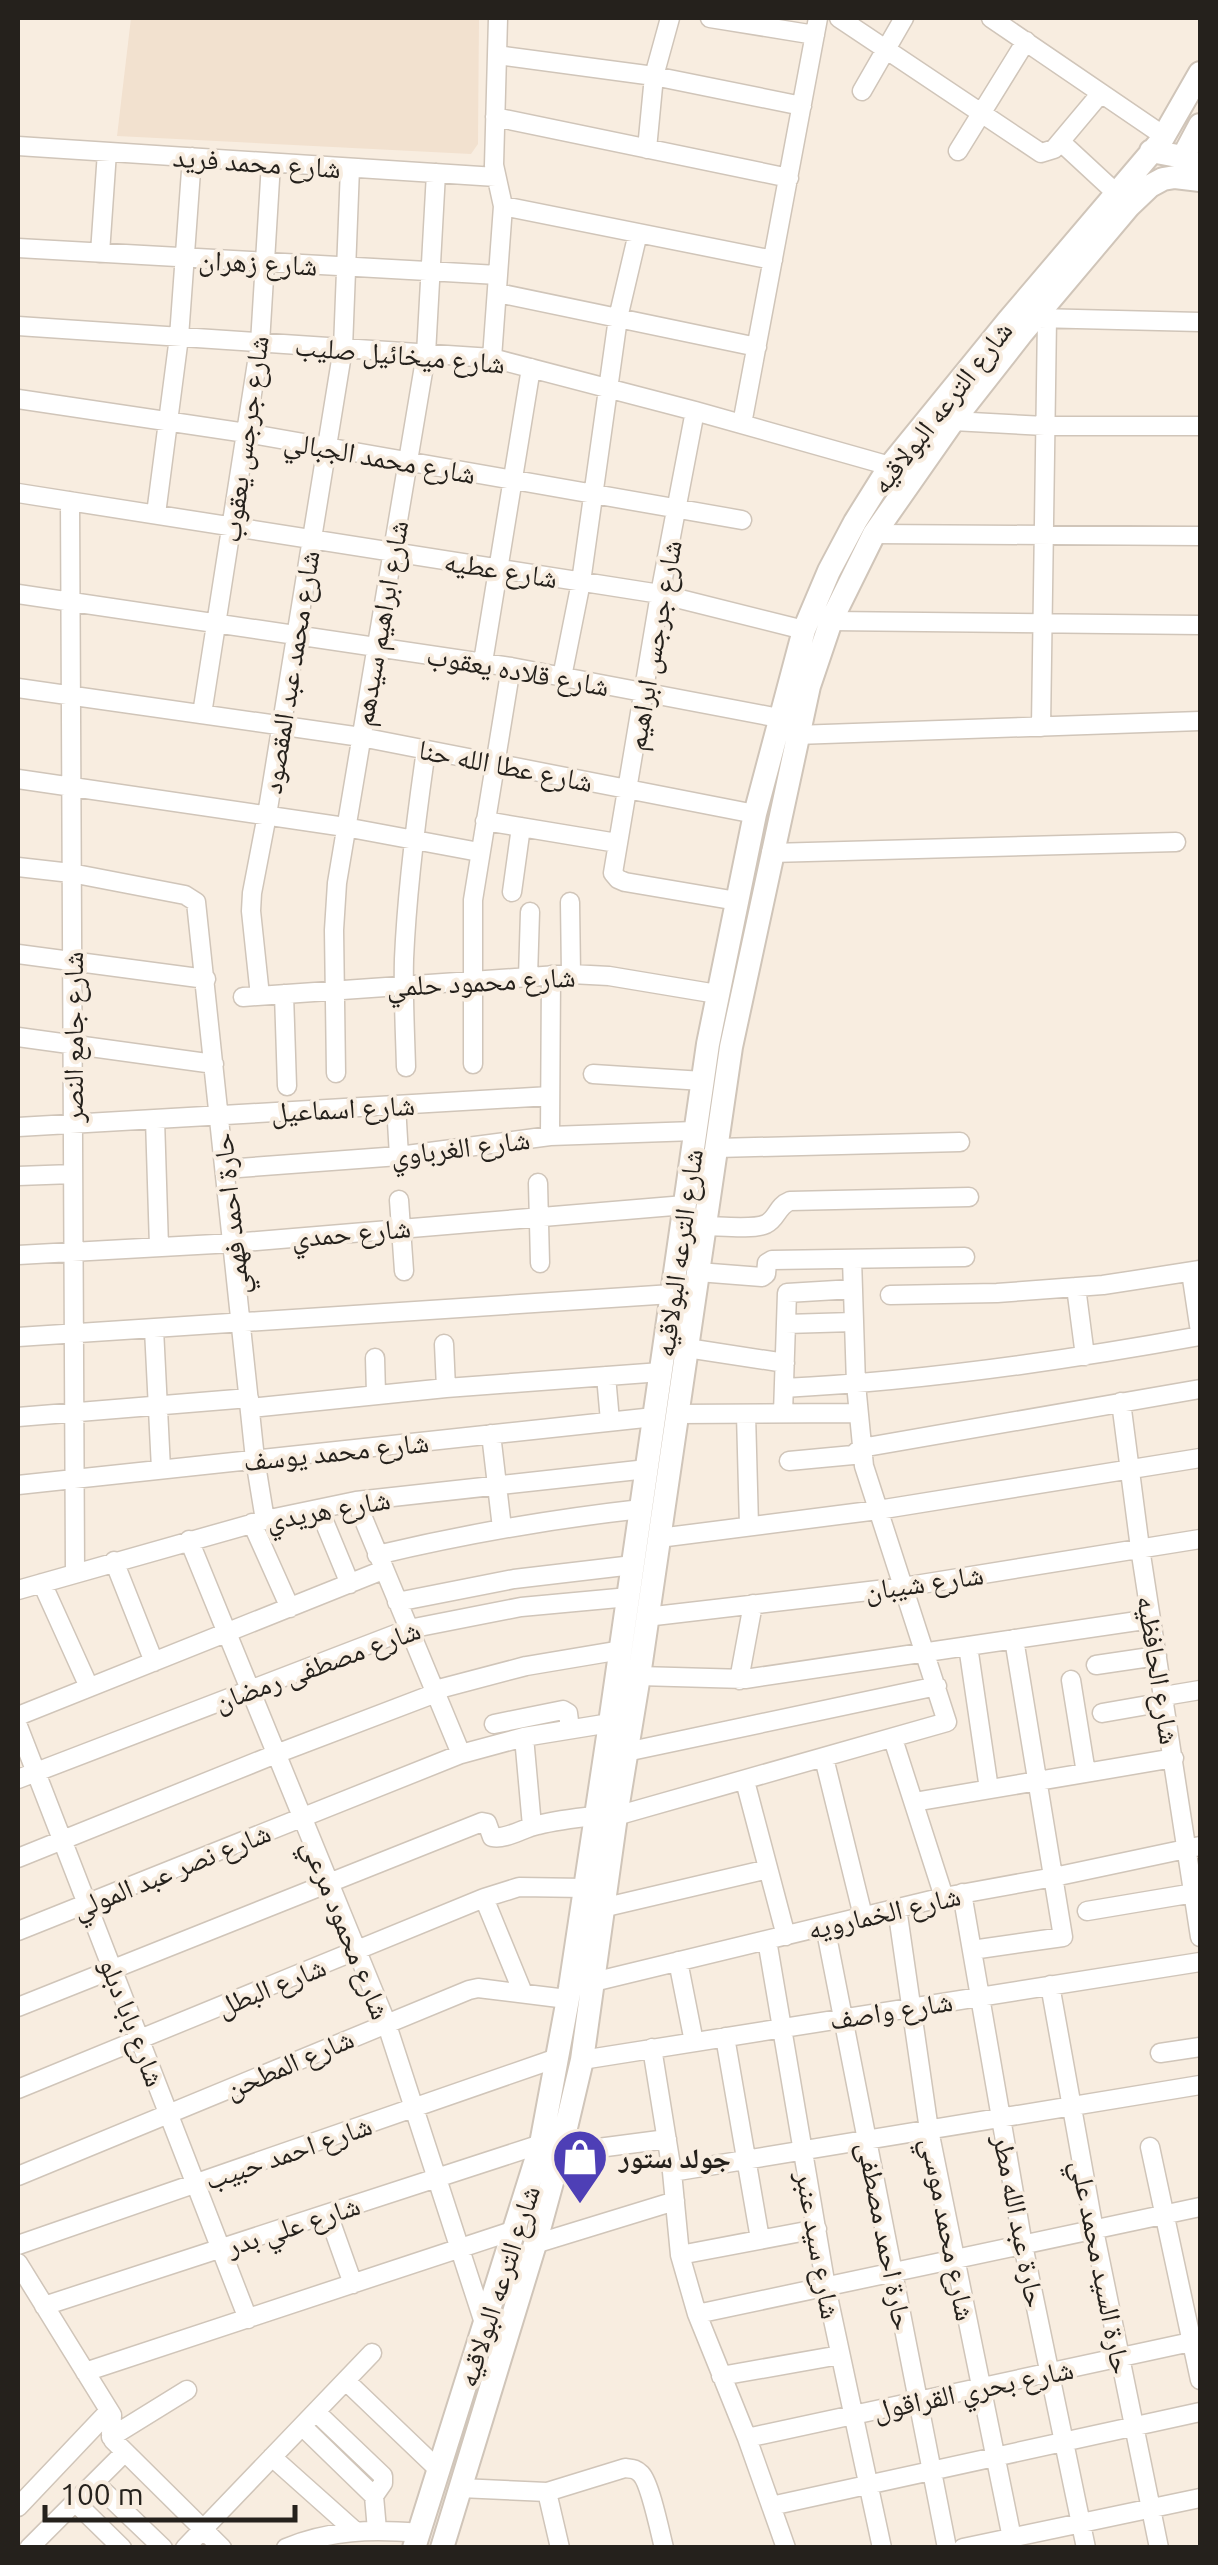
<svg xmlns="http://www.w3.org/2000/svg" width="1218" height="2565" font-family="Ubuntu,'Noto Naskh Arabic',sans-serif">
<style>
.built{fill:#f2e1cf}
.lines{fill:none;stroke-linecap:round;stroke-linejoin:round}
.minor-casing{stroke:#d0c5b9;stroke-width:21}
.major-casing{stroke:#d0c5b9;stroke-width:26}
.minor{stroke:#fff;stroke-width:18}
.major{stroke:#fff;stroke-width:22}
.labels{text-anchor:middle;dominant-baseline:central;stroke-width:8;stroke-linejoin:round;paint-order:stroke}
.street-label{font-size:28px;fill:#25211c;stroke:#f8ede0}
.poi-label{font-size:28px;font-weight:bold;fill:#25211c;stroke:#f8ede0;text-anchor:start}
</style>
<rect width="100%" height="100%" fill="#f8ede0"/>
<path class="built" d="M131 18H479L478 144 471 154 117 136Z"/>
<g class="lines">
<g class="minor-casing">
<path id="minor" d="M710 18 815 35
M839 18 1041 153 1054 149 1101 93
M991 18 1164 136
M497 55 654 76 802 106
M862 91 904 18
M495 117 789 178
M1061 142 1115 192
M18 146 496 177
M647 149 654 76 670 18
M958 151 1026 41
M503 206 773 260
M18 248 498 275
M100 253 107 152
M498 293 757 347
M1036 318 1200 322
M18 326 492 358 695 411 890 466
M492 358 503 206 494 165 498 18
M18 399 246 433 742 520
M695 411 660 594 613 873 618 879 625 882 737 901
M953 421 1045 426H1200
M742 424 818 18
M18 493 660 594 804 630
M70 501 75 1573
M156 514 179 337 192 157
M874 534 1200 536
M18 594 511 667 779 718
M831 621 1200 625
M483 662 531 368
M562 677 581 582 618 318 638 233
M18 688 361 737 755 814
M202 714 260 343 271 163
M1041 727 1047 318
M796 735 1200 721
M18 779 345 827 479 852
M485 821 617 843
M771 853 1176 842
M18 867 71 873 185 895 196 902 255 1459 265 1520
M512 892 521 827
M570 902 571 974
M18 954 206 979
M528 977 530 912
M284 994 287 1086
M260 996 251 911 252 893 267 815 343 348 350 168
M243 997 571 974 609 976 717 994
M18 1037 214 1064
M473 1064V900L511 667
M406 1067C405 1031 403 995 404 959 407 889 416 819 426 750
M336 1073 334 930 337 883 426 354 436 173
M593 1074 703 1081
M396 1105 399 1156
M155 1119 159 1247
M18 1127 550 1096
M550 1136 551 975
M717 1148 960 1142
M225 1169 399 1156 550 1136 695 1131
M18 1176 73 1174
M538 1183 540 1263
M399 1200 404 1271
M704 1226C719 1226 754 1230 766 1224 777 1219 777 1206 790 1201L969 1197
M18 1255 233 1243 685 1205
M698 1272 762 1277 766 1274 767 1263 772 1260 965 1257
M1191 1272 1200 1332
M1076 1287 1085 1356
M890 1295 997 1293 1103 1285 1200 1270
M786 1324 853 1322
M154 1329 161 1469
M18 1337 672 1294
M444 1344 446 1388
M687 1348 785 1363
M375 1358 376 1394
M606 1376 610 1421
M784 1388C924 1381 1063 1361 1200 1336
M1121 1402 1140 1548 1200 1937
M250 1408 446 1388 661 1372
M783 1413 787 1293 853 1289
M677 1414 858 1413
M746 1414 749 1526
M18 1417 249 1398
M491 1434 502 1528
M789 1461 853 1455 861 1448 1200 1389
M18 1485 654 1417
M356 1501 461 1754
M319 1509 350 1584
M252 1523 290 1608
M659 1538 878 1510 1200 1458
M189 1540 386 2022 485 2326
M377 1555C465 1534 552 1519 641 1509
M114 1561 154 1662
M42 1583 89 1687
M18 1590 265 1520 356 1501 647 1469
M397 1602 514 1579 633 1565
M646 1617 903 1587 1200 1539
M968 1646 989 1789
M1096 1665 1157 1656
M639 1676 745 1679 1151 1619
M739 1680 753 1604
M1071 1680 1086 1773
M435 1690 526 1666 621 1650
M1164 1696 1200 1690
M1102 1713 1165 1702
M18 1716 383 1570
M494 1724 563 1710 568 1713 570 1729
M18 1726 248 2319
M524 1737 532 1826
M893 1739 944 1897
M626 1752 937 1686
M824 1758 863 1916
M18 1779 409 1629 521 1607 629 1597
M745 1781 786 1936
M914 1802 1174 1758
M616 1816 947 1722 864 1466 856 1384 852 1259
M18 1858 276 1754 436 1693
M962 1893 1023 2245 1086 2548
M484 1898 523 1993
M602 1908 768 1869
M897 1908 929 2130 1014 2548
M1087 1911 1194 1893
M825 1926 947 2548
M18 1931 461 1754 524 1737 610 1723
M767 1940 826 2287 882 2548
M972 1950 1063 1937 1014 1639
M678 1961 694 2042
M585 1984 944 1897 1054 1877 1200 1846
M1050 1985 1094 2230 1159 2548
M18 2007 482 1822 487 1823 492 1837C506 1840 523 1828 538 1825 557 1820 576 1818 595 1816
M725 2037 760 2239
M652 2048 672 2172 680 2255 697 2314 747 2438 786 2548
M1160 2053 1200 2047
M582 2060 1200 1962
M18 2089 484 1898 519 1887 585 1888
M1150 2147 1200 2380
M560 2153 667 2139
M672 2172 1200 2085
M18 2176 469 1990 478 1988 567 1999
M328 2214 353 2284
M535 2244 675 2201
M18 2245 557 2058
M680 2255 817 2229
M18 2263 112 2415 111 2434 113 2440 222 2548
M44 2306 541 2144
M697 2314 1200 2207
M85 2372 515 2230
M721 2376 840 2355
M346 2381 439 2470
M316 2412 383 2476V2483L374 2496 377 2530
M302 2426 374 2496
M111 2437 187 2390
M747 2438 1200 2340
M272 2457 355 2531
M95 2483 163 2548
M460 2488 547 2492 625 2468C632 2469 635 2468 641 2474 650 2483 660 2532 664 2548
M547 2492 560 2548
M75 2502 122 2548
M771 2506 1200 2412
M18 2507 109 2411
M29 2548 125 2452
M185 2548 372 2353
M286 2548C329 2530 373 2529 418 2533
M963 2548 1200 2498"/>
</g>
<g class="major-casing">
<path id="major" d="M1151 151 1183 157 1200 167
M1183 157 1200 125
M414 2548 541 2144 570 1988 610 1723 708 1044 755 814 804 630 829 571 855 522 890 466 1008 321 1161 141 1200 73
M442 2548 535 2244 560 2153 582 2060 616 1816 639 1676 731 1047 809 686 831 621 874 534 953 421 1022 333 1129 206 1150 186 1163 179 1175 177 1200 180"/>
</g>
<use href="#minor" class="minor"/>
<use href="#major" class="major"/>
</g>
<defs>
<g id="shop-pin" transform="scale(2.875)"><path d="M0 17L-7.5 6A9.5 9.5 0 1 1 7.5 6Z" fill="#4e3fb6" stroke="#f8ede0"/><path d="M-5-2.5h2.3a2.7 3.5 0 0 1 5.4 0H5L5.5 6h-11ZM-1.5-2.5h3a1.5 2.3 0 0 0-3 0Z" fill="#fff"/></g>
</defs>
<g fill-rule="evenodd">
<use href="#shop-pin" x="580" y="2157"/>
</g>
<g class="labels">
<g class="street-label">
<text transform="translate(257 162) rotate(4)">شارع محمد فريد</text>
<text transform="translate(258 262) rotate(3)">شارع زهران</text>
<text transform="translate(400 354) rotate(5)">شارع ميخائيل صليب</text>
<text transform="translate(941 407) rotate(-52)">شارع الترعه البولاقيه</text>
<text transform="translate(244 439) rotate(-82)">شارع جرجس يعقوب</text>
<text transform="translate(380 457) rotate(10)">شارع محمد الجبالي</text>
<text transform="translate(501 569) rotate(9)">شارع عطيه</text>
<text transform="translate(380 623) rotate(-80)">شارع ابراهيم سيدهم</text>
<text transform="translate(653 645) rotate(-80)">شارع جرجس ابراهيم</text>
<text transform="translate(518 670) rotate(10)">شارع قلاده يعقوب</text>
<text transform="translate(290 672) rotate(-81)">شارع محمد عبد المقصود</text>
<text transform="translate(506 765) rotate(11)">شارع عطا الله حنا</text>
<text transform="translate(481 981) rotate(-3)">شارع محمود حلمي</text>
<text transform="translate(72 1037) rotate(-90)">شارع جامع النصر</text>
<text transform="translate(343 1108) rotate(-3)">شارع اسماعيل</text>
<text transform="translate(460 1147) rotate(-7)">شارع الغرباوي</text>
<text transform="translate(230 1214) rotate(-96)">حارة احمد فهمي</text>
<text transform="translate(351 1232) rotate(-5)">شارع حمدي</text>
<text transform="translate(678 1253) rotate(-82)">شارع الترعه البولاقيه</text>
<text transform="translate(336 1451) rotate(-6)">شارع محمد يوسف</text>
<text transform="translate(328 1509) rotate(-10)">شارع هريدي</text>
<text transform="translate(924 1582) rotate(-8)">شارع شيبان</text>
<text transform="translate(317 1665) rotate(-20)">شارع مصطفى رمضان</text>
<text transform="translate(1159 1670) rotate(81)">شارع الحافظيه</text>
<text transform="translate(171 1870) rotate(-22)">شارع نصر عبد المولي</text>
<text transform="translate(884 1912) rotate(-13)">شارع الخمارويه</text>
<text transform="translate(347 1929) rotate(68)">شارع محمود مرعي</text>
<text transform="translate(271 1986) rotate(-22)">شارع البطل</text>
<text transform="translate(891 2010) rotate(-9)">شارع واصف</text>
<text transform="translate(133 2022) rotate(69)">شارع بابا دبلو</text>
<text transform="translate(289 2063) rotate(-23)">شارع المطحن</text>
<text transform="translate(288 2152) rotate(-19)">شارع احمد حبيب</text>
<text transform="translate(1020 2221) rotate(79)">حارة عبد الله مطر</text>
<text transform="translate(293 2225) rotate(-18)">شارع علي بدر</text>
<text transform="translate(949 2229) rotate(79)">شارع محمد موسي</text>
<text transform="translate(886 2236) rotate(79)">حارة احمد مصطفى</text>
<text transform="translate(819 2245) rotate(80)">شارع سيد عنبر</text>
<text transform="translate(1102 2267) rotate(79)">حارة السيد محمد علي</text>
<text transform="translate(498 2286) rotate(-72)">شارع الترعه البولاقيه</text>
<text transform="translate(973 2389) rotate(-12)">شارع بحري القراقول</text>
</g>
<g class="poi-label">
<text x="619" y="2157">جولد ستور</text>
</g>
</g>
<rect width="1218" height="2565" fill="none" stroke="#25211c" stroke-width="40"/>
<path d="M45 2505v15h250v-15" fill="none" stroke="#25211c" stroke-width="5"/>
<text x="60" y="2505" font-size="30" fill="#25211c" stroke="#f8ede0" stroke-width="8" paint-order="stroke">100 m</text>
</svg>
